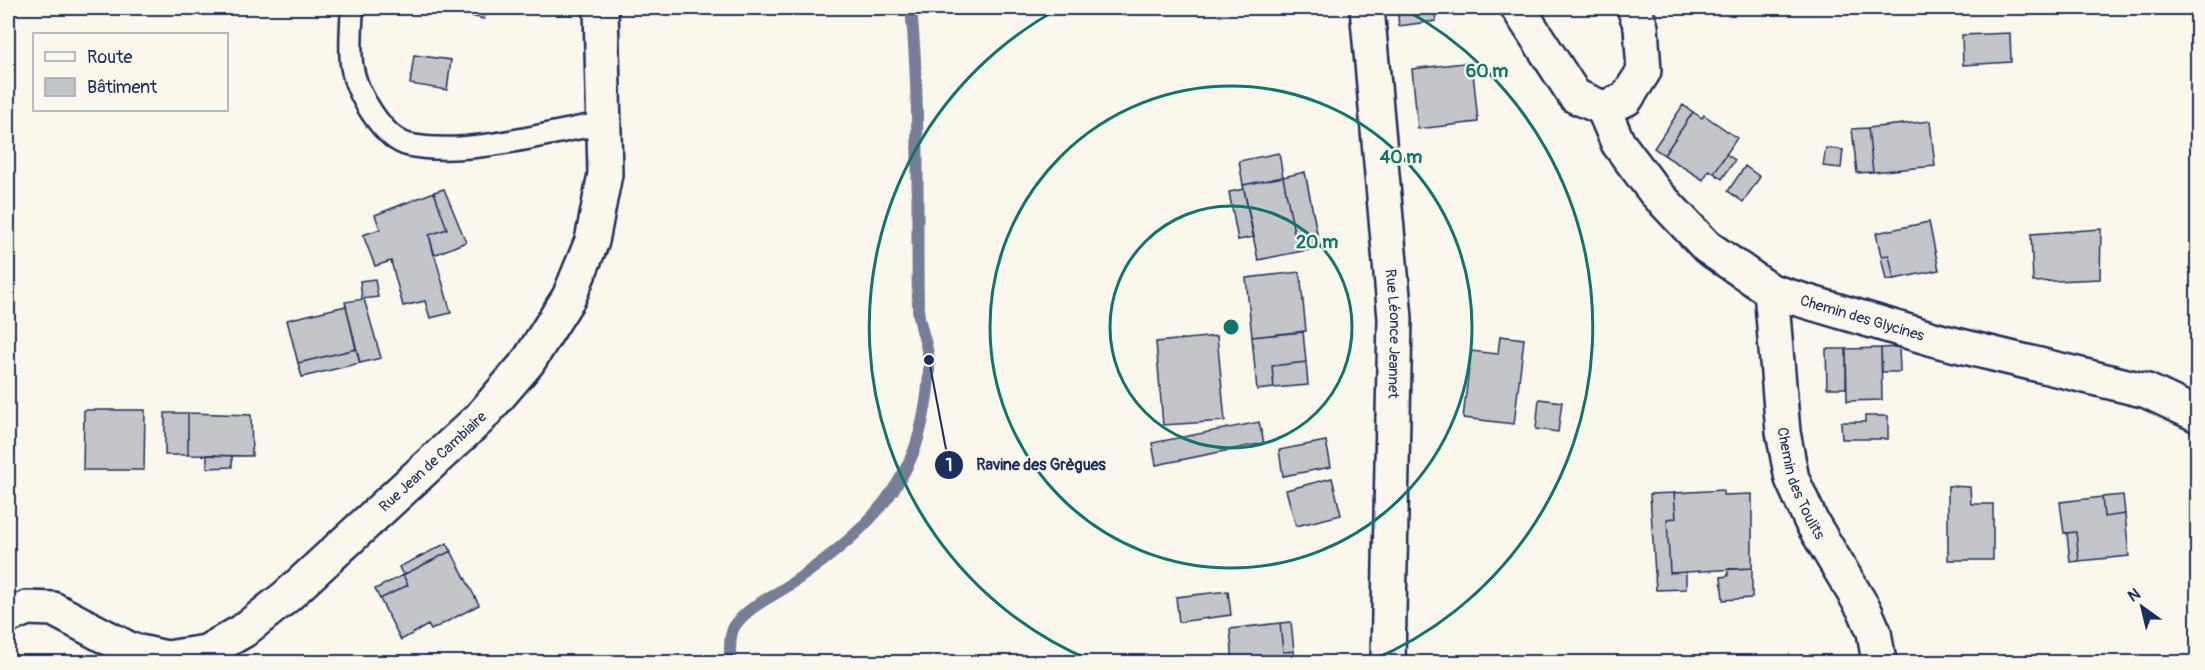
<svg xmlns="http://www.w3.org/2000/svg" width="2205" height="670" font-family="Pangolin,sans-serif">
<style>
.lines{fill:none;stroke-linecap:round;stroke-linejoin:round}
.stream{stroke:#747e96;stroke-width:12}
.building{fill:#c3c5c9;stroke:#1b2f5e;stroke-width:1.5}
.service-casing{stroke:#1b2f5e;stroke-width:26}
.minor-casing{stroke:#1b2f5e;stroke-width:38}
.tertiary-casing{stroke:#1b2f5e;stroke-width:38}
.secondary-casing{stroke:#1b2f5e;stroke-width:38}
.service{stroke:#fbf7ec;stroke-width:21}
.minor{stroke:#fbf7ec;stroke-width:33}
.tertiary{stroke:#fbf7ec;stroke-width:33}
.secondary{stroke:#fbf7ec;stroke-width:33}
.ring{fill:none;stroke:#0f766e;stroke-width:3}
.labels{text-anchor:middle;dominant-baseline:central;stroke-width:4.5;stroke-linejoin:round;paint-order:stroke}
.street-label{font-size:15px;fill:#1b2f5e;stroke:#fbf7ec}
.centre{fill:#0f766e;stroke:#fbf7ec;stroke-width:3}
.ring-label{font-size:18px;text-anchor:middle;font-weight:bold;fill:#0f766e;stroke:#fbf7ec;stroke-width:4.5;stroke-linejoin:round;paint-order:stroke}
.leader{fill:none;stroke:#1b2f5e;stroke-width:2}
.callout-dot{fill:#1b2f5e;stroke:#fbf7ec;stroke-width:2}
.mark-label{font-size:18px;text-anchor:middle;font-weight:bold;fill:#fff}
.callout-label{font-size:16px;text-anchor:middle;font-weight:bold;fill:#1b2f5e;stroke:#fbf7ec;stroke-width:4.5;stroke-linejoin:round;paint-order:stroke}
</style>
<rect width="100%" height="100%" fill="#fbf7ec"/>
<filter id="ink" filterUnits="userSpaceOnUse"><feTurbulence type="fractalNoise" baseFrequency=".0167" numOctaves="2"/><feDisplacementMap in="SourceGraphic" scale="12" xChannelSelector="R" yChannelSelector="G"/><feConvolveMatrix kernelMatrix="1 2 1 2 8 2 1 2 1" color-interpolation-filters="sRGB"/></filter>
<g filter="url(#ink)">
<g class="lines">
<path class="stream" d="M730 662C730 652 729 636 734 627 747 607 768 599 788 586 841 550 894 508 916 445 924 420 930 386 929 360 927 342 918 324 918 306 916 207 921 107 911 8"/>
</g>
<path class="building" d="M438 8H486L484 19Z
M1397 8H1434L1436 21 1399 26Z
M2010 33 2011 62 1963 65 1962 35Z
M414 55 451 60 447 90 410 84Z
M1472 62 1478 122 1418 129 1412 69Z
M1683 105 1693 112 1664 155 1654 148Z
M1693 112 1702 118 1704 115 1737 138 1714 173 1709 170 1703 180 1664 155Z
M1930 121 1935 166 1873 172 1868 128Z
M1868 128 1873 172 1857 173 1852 129Z
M1826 148 1843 150 1841 168 1823 166Z
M1279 153 1283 177 1243 185 1239 161Z
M1726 154 1735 160 1722 179 1714 173Z
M1745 166 1760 177 1743 202 1728 191Z
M1305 172 1320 248 1298 252 1283 177Z
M1283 177 1298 252 1258 260 1243 185Z
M444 189 466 242 434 255 429 235 447 229 434 192Z
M1244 189 1254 237 1238 240 1229 192Z
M434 192 447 229 429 235 451 313 430 318 425 301 403 306 391 261 375 266 363 235 380 229 375 215Z
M1929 222 1939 270 1894 279 1889 255 1881 256 1876 233Z
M2101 229 2100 279 2033 282 2031 234Z
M1889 255 1894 279 1886 280 1881 256Z
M1300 272 1306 331 1252 337 1246 278Z
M375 279 378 297 362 299 360 281Z
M364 299 381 358 360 363 345 302Z
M346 306 356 349 298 363 287 320Z
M1303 332 1306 362 1272 366 1274 388 1257 390 1252 337Z
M1217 336 1225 421 1163 425 1156 342Z
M1500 336 1524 339 1514 424 1463 418 1471 351 1498 354Z
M1899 347 1900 372H1882L1881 348Z
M1881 348 1882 400 1847 401 1846 349Z
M356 349 360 363 302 377 298 363Z
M1826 349H1846V388H1827Z
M1306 362 1308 385 1274 388 1272 366Z
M1539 399 1562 402 1558 432 1536 429Z
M84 410H145L144 470H83Z
M165 413H188V455H165Z
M188 413 251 415 252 456 188 455Z
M1865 416H1888V439H1842L1841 422H1865Z
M1259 422 1264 443 1156 465 1152 443Z
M1326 441 1331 467 1283 476 1279 450Z
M207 455 232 456V467L207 468Z
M1332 478 1341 515 1296 526 1286 490Z
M1948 486 1970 487 1971 504H1993V560H1948Z
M1723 490V495L1752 494V568L1670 573 1667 519 1676 518 1674 493Z
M1674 493 1676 518 1667 519 1670 573 1686 572V589L1656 590 1650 494Z
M2123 495 2125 514 2104 517 2102 497Z
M2102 497 2104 517 2125 514 2129 556 2079 561 2076 532 2064 533 2060 502Z
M2076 532 2079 561 2070 562 2067 533Z
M447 543 451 551 403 575 399 567Z
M451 551 479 605 431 630 428 625 401 640 380 599 408 585 403 575Z
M1752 568V598L1723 600 1721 577 1728 576V569Z
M403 575 408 585 380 599 375 589Z
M1228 591 1231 615 1179 622 1176 597Z
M1291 622 1294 651 1283 652 1280 623Z
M1280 623 1283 652 1294 651 1296 662H1233L1230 629Z"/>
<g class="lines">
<g class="service-casing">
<path id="service" d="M352 8C352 26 349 48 352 67 356 92 383 139 409 145 466 157 547 133 604 123"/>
</g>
<g class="minor-casing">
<g id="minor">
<path id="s1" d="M1603 108 1618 143 1655 192 1707 247 1771 291 1940 341 2147 391 2198 415"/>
<path id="s2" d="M1771 291 1783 432 1792 479 1811 521 1865 611 1874 632 1879 662"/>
</g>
</g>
<g class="tertiary-casing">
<g id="tertiary">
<path id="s3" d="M1367 8 1395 318 1388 662"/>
</g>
</g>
<g class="secondary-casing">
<g id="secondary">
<path d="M1518 8 1575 96 1603 108 1626 99 1644 71 1641 27 1634 8"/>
<path id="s4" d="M8 616 27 608 53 609 131 650 167 658 206 652 243 631 287 596 479 419 528 362 569 297 592 241 605 174 601 8"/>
</g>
</g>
<use href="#service" class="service"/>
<use href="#minor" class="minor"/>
<use href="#tertiary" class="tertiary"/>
<use href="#secondary" class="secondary"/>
</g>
</g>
<g class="ring">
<circle cx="1231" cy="327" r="121"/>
<circle cx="1231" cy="327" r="241"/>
<path d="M1092 661A362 362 0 0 1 1058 9M1404 9A362 362 0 0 1 1370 661"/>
</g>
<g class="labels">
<g class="street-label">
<text stroke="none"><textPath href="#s1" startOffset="348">Chemin des Glycines</textPath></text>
<text stroke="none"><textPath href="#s3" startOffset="327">Rue Léonce Jeannet</textPath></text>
<text stroke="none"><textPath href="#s4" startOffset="508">Rue Jean de Cambiaire</textPath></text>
<text stroke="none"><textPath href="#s2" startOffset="196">Chemin des Toulits</textPath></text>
</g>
</g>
<circle cx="1231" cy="327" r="9" class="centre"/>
<g class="ring-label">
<text x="1487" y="77">60 m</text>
<text x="1401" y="163">40 m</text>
<text x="1317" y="248">20 m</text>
</g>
<path class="leader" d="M929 360L949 465"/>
<g class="callout-dot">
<circle cx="929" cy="360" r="6"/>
<circle cx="949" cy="465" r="15"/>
</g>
<g class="mark-label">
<text x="949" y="471">1</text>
</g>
<g class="callout-label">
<text x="1041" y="470">Ravine des Grègues</text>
</g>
<rect width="2205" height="670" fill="none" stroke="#fbf7ec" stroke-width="30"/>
<rect x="15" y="15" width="2175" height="640" fill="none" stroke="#1b2f5e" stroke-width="2" filter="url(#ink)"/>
<rect x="33" y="33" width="195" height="78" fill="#fbf7ec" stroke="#a1a7b3" stroke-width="1.5"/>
<rect x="45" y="52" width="30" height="9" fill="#fbf7ec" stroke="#a1a7b3" stroke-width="1.5"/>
<text x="87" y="63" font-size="18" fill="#1b2f5e">Route</text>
<rect x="45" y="78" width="30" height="18" fill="#c3c5c9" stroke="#a1a7b3" stroke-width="1.5"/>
<text x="87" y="93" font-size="18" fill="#1b2f5e">Bâtiment</text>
<g transform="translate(2142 607) rotate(326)" stroke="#fbf7ec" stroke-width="4.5" paint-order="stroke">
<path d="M0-4.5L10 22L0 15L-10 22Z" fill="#1b2f5e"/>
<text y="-9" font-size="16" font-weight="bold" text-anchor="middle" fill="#1b2f5e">N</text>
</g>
</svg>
